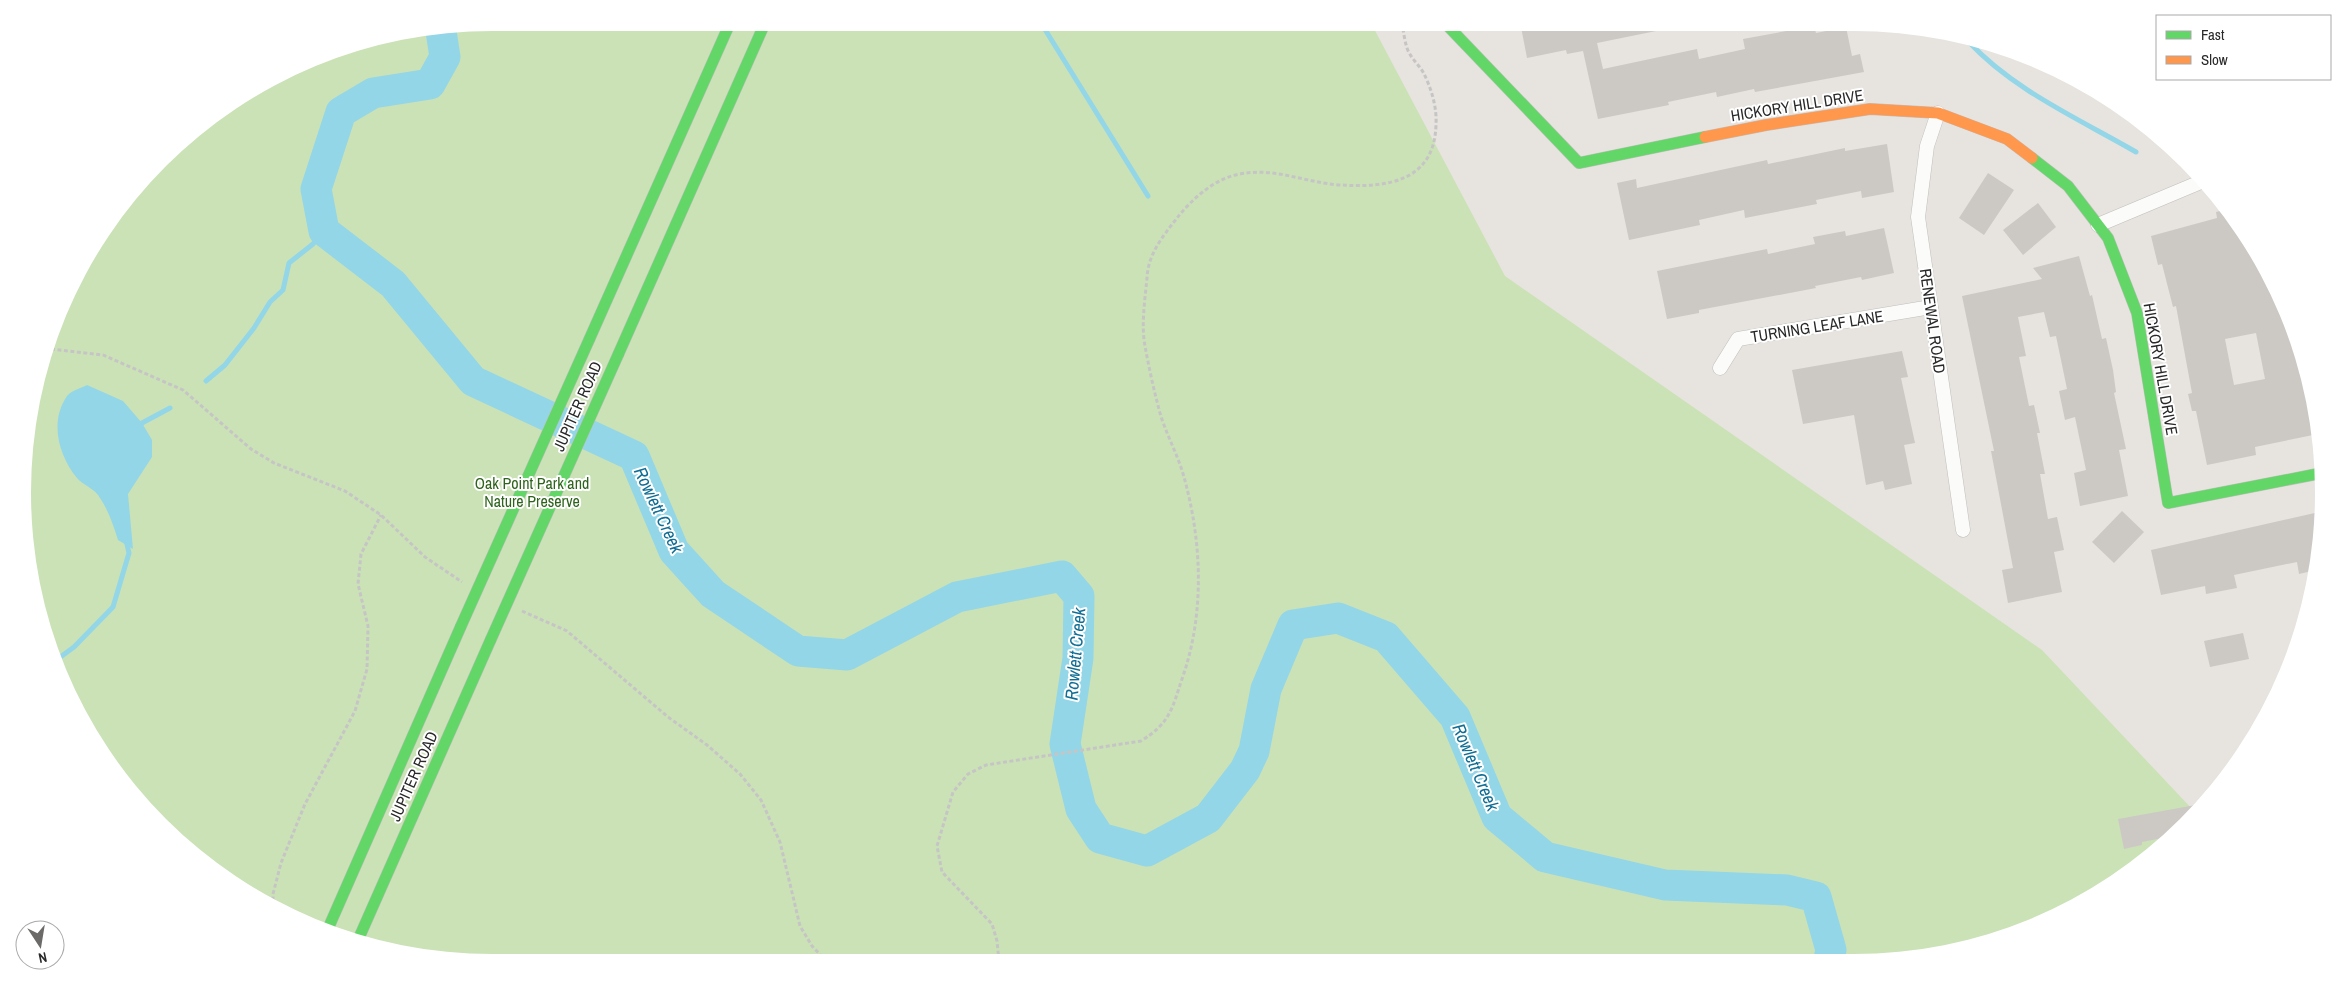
<svg xmlns="http://www.w3.org/2000/svg" width="2346" height="985" font-family="'Archivo Narrow',sans-serif">
<style>
.green{fill:#cbe2b7}
.water{fill:#93d6e7}
.lines{fill:none;stroke-linecap:round;stroke-linejoin:round}
.stream{stroke:#93d6e7;stroke-width:5}
.river{stroke:#93d6e7;stroke-width:31}
.building{fill:#ccc9c5;fill-rule:evenodd}
.street-casing{stroke:#c1bfbf;stroke-width:15}
.fast-casing{stroke:#c1bfbf;stroke-width:12}
.slow-casing{stroke:#c1bfbf;stroke-width:12}
.path{stroke:#c6c5c5;stroke-width:3;stroke-dasharray:4 2.5;stroke-linecap:butt}
.street{stroke:#fbfbfa;stroke-width:14}
.fast{stroke:#63d668;stroke-width:11}
.slow{stroke:#ff974d;stroke-width:11}
.fast-bridge-casing{stroke:#c1bfbf;stroke-width:12;stroke-linecap:butt}
.fast-bridge{stroke:#63d668;stroke-width:11}
.labels{text-anchor:middle;dominant-baseline:central;stroke-width:4;stroke-linejoin:round;paint-order:stroke}
.street-label{font-size:16px;fill:#292929;stroke:#fff}
.park-label{font-size:16px;fill:#2d631b;stroke:#fff}
.water-label{font-size:18px;font-style:italic;fill:#106e95;stroke:#fff}
</style>
<rect width="100%" height="100%" fill="#e7e3de"/>
<path class="green" d="M493 23H1371L1505 276 2042 650 2194 811 2140 865 2034 927 1915 958 493 962 341 937 258 900 183 846 85 727 48 644 27 554 31 401 85 258 183 139 258 85 341 48Z"/>
<path class="water" d="M87 385 123 401 142 423 152 440V457L128 494 133 549 118 540C113 524 108 509 98 495 93 488 83 485 77 478 59 456 49 422 67 396 71 391 81 388 87 385Z"/>
<g class="lines">
<path class="stream" d="M1041 23 1148 196
M1968 41C2013 90 2079 119 2136 152
M206 381 225 365 254 328 270 302 283 290 289 263 313 244 324 231
M139 429 142 423 170 408
M55 661 74 647 113 607 129 553 126 540"/>
<path class="river" d="M441 31 445 57 430 84 373 93 341 112 316 189 324 231 393 284 473 381 634 456 674 551 713 594 798 651 847 655 957 597 1062 576 1079 596 1078 658 1065 744 1081 809 1100 838 1147 851 1208 818 1245 770 1254 751 1266 689 1293 625 1338 618 1386 637 1455 717 1497 817 1545 857 1665 885 1787 890 1816 897 1831 950 1829 959"/>
</g>
<path class="building" d="M1520 22H1665L1666 29 1597 43 1603 69 1697 49 1699 59 1745 49 1743 39 1814 26 1816 33 1846 27 1852 56 1860 54 1864 72 1755 92 1754 89 1717 97 1716 92 1668 102 1669 105 1598 119 1583 51 1567 54 1566 50 1527 58Z
M1887 144 1894 192 1862 198 1861 191 1816 200 1817 204 1745 218 1744 210 1699 220 1700 225 1629 240 1617 183 1636 179 1637 188 1767 160 1768 164 1845 148V151Z
M1988 173 2014 190 1984 235 1959 218Z
M2038 203 2056 227 2023 255 2003 230Z
M2228 209 2275 285 2308 371 2318 434 2255 447 2256 455 2207 465 2196 411H2192L2188 394 2192 393 2176 306 2173 307 2162 264 2158 265 2151 236 2217 218 2216 212ZM2256 333 2265 379 2234 385 2225 339Z
M1884 228 1894 273 1862 280 1861 277 1815 286 1816 288 1699 310V313L1667 319 1657 271 1767 249 1768 254 1815 244 1813 237 1845 231 1846 236Z
M2079 256 2090 296 2092 295 2102 339 2106 338 2113 370 2116 392 2114 393 2126 449 2119 450 2128 496 2080 506 2074 473 2086 470 2075 417 2065 420 2059 391 2067 389 2056 336 2050 337 2044 312 2018 317 2026 356 2019 357 2029 406 2034 405 2040 433H2037L2045 474H2040L2048 519 2057 517 2064 550 2054 552 2062 592 2008 603 2002 570 2013 568 1991 451H1994L1962 296 2042 279 2033 268Z
M1902 351 1908 377 1901 378 1915 443 1904 445 1912 484 1885 490 1883 481 1866 485 1854 415 1803 424 1792 370Z
M2122 511 2144 532 2114 563 2092 542Z
M2319 512V554L2316 570 2299 574 2297 562 2234 575 2237 588 2206 594 2205 586 2161 595 2151 550Z
M2243 633 2249 659 2210 667 2204 641Z
M2201 804 2168 837 2142 842V845L2124 849 2118 819Z"/>
<g class="lines">
<g class="street-casing">
<path id="street" d="M1938 113 1927 146 1918 217 1963 530
M2098 225 2203 181
M1720 368 1738 339 1931 307"/>
</g>
<g class="fast-casing">
<path id="fast" d="M1445 23 1579 163 1705 137
M2032 158 2068 186 2108 238 2137 313 2168 503 2322 473
M589 340 730 23
M618 355 765 23
M327 931 461 626
M358 940 491 639"/>
</g>
<g class="slow-casing">
<path id="slow" d="M1705 137 1766 125 1870 109 1938 113 2007 139 2032 158"/>
</g>
<path class="path" d="M51 349 103 355 183 390 251 449 274 463 345 491 381 515 425 557 462 582
M522 611 567 631 668 717 707 745 740 774 761 800 780 842 800 926 812 946 827 962
M273 907V894L281 863 305 804 355 711 367 669 368 626 358 584 361 554 381 515
M999 961 997 941 992 924 942 872 937 846 953 792 968 774 986 765 1141 741C1170 723 1172 709 1182 679 1205 614 1202 542 1184 477 1178 455 1166 434 1160 413 1154 391 1149 368 1145 346 1141 325 1145 299 1147 278 1148 254 1163 236 1177 218 1192 199 1215 178 1240 174 1275 167 1306 183 1341 185 1388 188 1435 181 1436 124 1437 107 1431 87 1423 72 1418 64 1410 57 1407 48 1405 42 1404 35 1403 29L1407 23"/>
<use href="#street" class="street"/>
<use href="#fast" class="fast"/>
<use href="#slow" class="slow"/>
<g class="fast-bridge-casing">
<path id="fast-bridge" d="M461 626 589 340
M491 639 618 355"/>
</g>
<use href="#fast-bridge" class="fast-bridge"/>
</g>
<g class="labels">
<g class="street-label">
<text transform="translate(1797 105) rotate(-9)">HICKORY HILL DRIVE</text>
<text transform="translate(1933 321) rotate(82)">RENEWAL ROAD</text>
<text transform="translate(1817 326) rotate(-9)">TURNING LEAF LANE</text>
<text transform="translate(2161 369) rotate(80)">HICKORY HILL DRIVE</text>
<text transform="translate(577 406) rotate(-66)">JUPITER ROAD</text>
<text transform="translate(413 776) rotate(-66)">JUPITER ROAD</text>
</g>
<g class="park-label">
<text x="532" y="483">Oak Point Park and<tspan x="532" dy="18">Nature Preserve</tspan></text>
</g>
<g class="water-label">
<text transform="translate(659 510) rotate(65)">Rowlett Creek</text>
<text transform="translate(1075 654) rotate(-85)">Rowlett Creek</text>
<text transform="translate(1476 767) rotate(67)">Rowlett Creek</text>
</g>
</g>
<path d="M0 0H2346V985H0ZM492 31H1854A461 461 0 0 1 2315 492V493A461 461 0 0 1 1854 954H492A461 461 0 0 1 31 493V492A461 461 0 0 1 492 31Z" fill="#fff" fill-rule="evenodd"/>
<rect x="2156" y="15" width="175" height="65" fill="#ffffff" stroke="#a9a9a9"/>
<rect x="2166" y="31" width="25" height="8" fill="#63d668" stroke="#a9a9a9"/>
<text x="2201" y="40" font-size="15" fill="#292929">Fast</text>
<rect x="2166" y="56" width="25" height="8" fill="#ff974d" stroke="#a9a9a9"/>
<text x="2201" y="65" font-size="15" fill="#292929">Slow</text>
<g transform="translate(40 945) rotate(168)"><circle r="24" fill="#ffffff" stroke="#a9a9a9"/>
<path d="M0-4L9 19L0 12L-9 19Z" fill="#6c6a68"/>
<text y="-8" font-size="14" font-weight="bold" text-anchor="middle" fill="#292929">N</text>
</g>
</svg>
